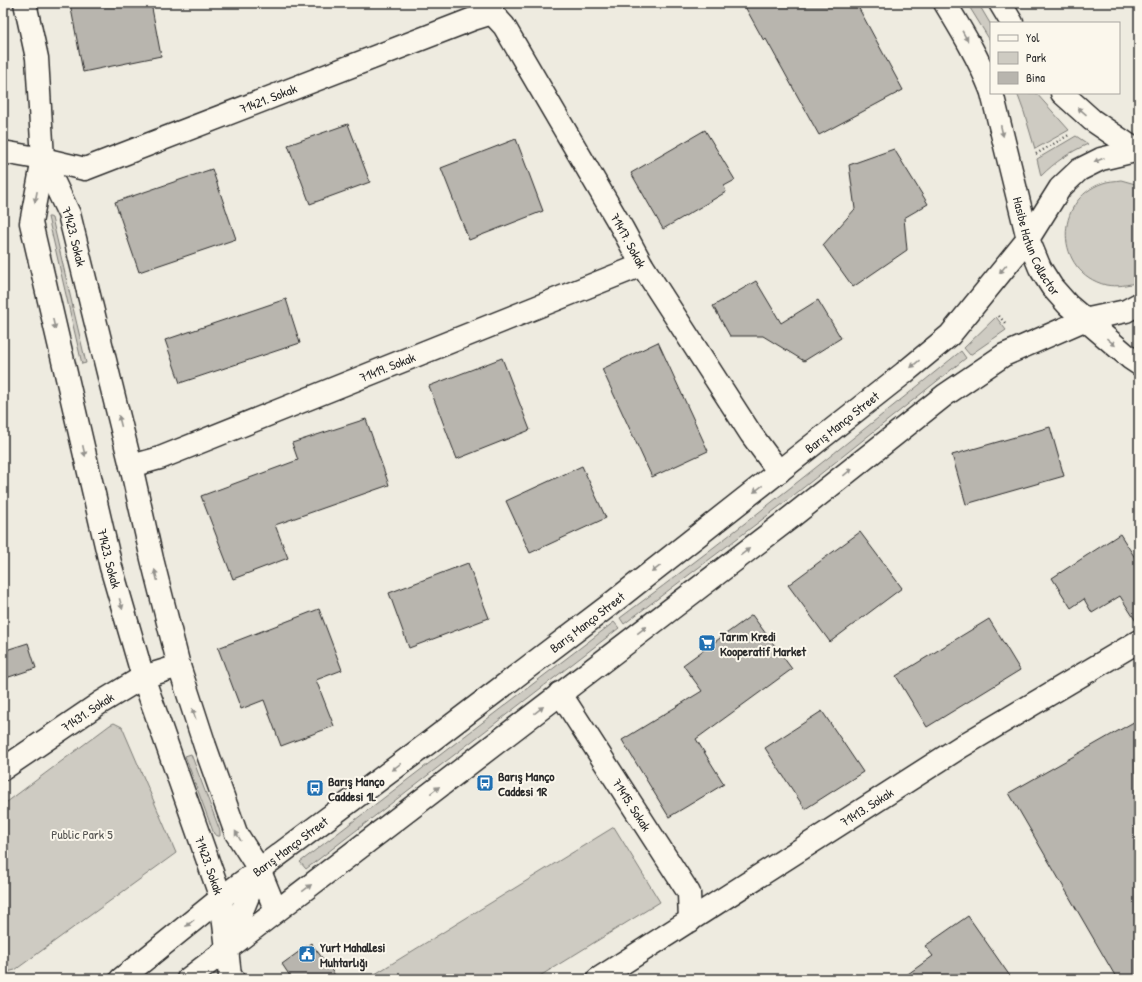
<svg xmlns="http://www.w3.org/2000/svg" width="1142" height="982" font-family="'Patrick Hand',sans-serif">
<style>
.green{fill:#cecbc2;stroke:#7c7b76}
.building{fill:#b8b5ae;stroke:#2b2b2b}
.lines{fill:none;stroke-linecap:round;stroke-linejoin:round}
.minor-casing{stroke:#2b2b2b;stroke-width:25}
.tertiary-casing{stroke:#2b2b2b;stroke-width:25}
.secondary-casing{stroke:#2b2b2b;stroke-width:25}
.path{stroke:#2b2b2b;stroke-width:2.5;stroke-dasharray:1 3;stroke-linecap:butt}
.minor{stroke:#fbf7ec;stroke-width:22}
.tertiary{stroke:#fbf7ec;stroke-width:22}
.secondary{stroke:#fbf7ec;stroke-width:22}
.oneway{fill:#93918c}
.labels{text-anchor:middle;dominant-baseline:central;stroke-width:4;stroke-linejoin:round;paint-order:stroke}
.street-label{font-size:13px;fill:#2b2b2b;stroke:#fbf7ec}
.poi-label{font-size:13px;font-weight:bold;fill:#2b2b2b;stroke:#fbf7ec;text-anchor:start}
.park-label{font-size:13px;fill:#545351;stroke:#fbf7ec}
</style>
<rect width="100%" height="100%" fill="#eeebe0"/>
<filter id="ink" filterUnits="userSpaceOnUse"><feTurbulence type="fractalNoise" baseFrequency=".025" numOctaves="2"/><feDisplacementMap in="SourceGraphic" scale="8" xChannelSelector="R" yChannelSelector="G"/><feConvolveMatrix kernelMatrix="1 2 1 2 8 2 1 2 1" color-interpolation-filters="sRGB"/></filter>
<g filter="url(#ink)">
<path class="green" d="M967 3H978L991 25V42Z
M1017 93H1036L1069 130 1035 149 1024 112Z
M1076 136 1088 144C1070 152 1055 162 1041 176L1037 159Z
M1121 180 1139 185V282C1128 285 1117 287 1106 285 1054 272 1053 200 1103 183 1108 181 1115 181 1121 180Z
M48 217H50L52 218 86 363 82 364Z
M996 317 1006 330 970 355 964 348Z
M961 351 966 358 784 503 624 624 620 618C736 532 849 442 961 351Z
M614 622 619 628 306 869 300 862Z
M114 723 122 727 176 853 15 970 3 973V805L110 725Z
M191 754 220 831V836H218L214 834 185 756Z
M614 827 660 902 535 979H367Z"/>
<path class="building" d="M70 3H151L161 56 83 72Z
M743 3H856L903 90 819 135 766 39 764 41Z
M348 124 370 182 310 204 288 145Z
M705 130 735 180 724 186 726 192 663 229 631 173Z
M516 139 543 211 469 240 441 168Z
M894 149 928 204 904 218 907 250 853 287 823 245 855 209 849 165Z
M212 169 236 239 139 272 115 202Z
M756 281 781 323 818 300 841 338 804 361 763 336H730L713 306Z
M286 299 300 343 180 383 165 340Z
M658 342 708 451 652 477 602 369Z
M502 358 530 430 457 459 429 386Z
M366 419 389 485 275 525 288 558 233 579 201 496 298 460 292 443Z
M1050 427 1064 476 966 504 952 455Z
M582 466 606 518 530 553 506 501Z
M860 532 902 588 830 642 788 585Z
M1120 534 1139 564V626L1120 596 1092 613 1084 599 1071 608 1052 578Z
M468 563 489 618 409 648 389 593Z
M319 609 342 670 316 680 334 726 281 746 264 700 241 709 218 648Z
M752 615 792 669 696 739 724 784 669 817 622 740 702 691 683 665Z
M989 619 1020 670 927 727 896 676Z
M28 643 36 668 3 679V651Z
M822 711 863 772 805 809 765 748Z
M1139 719V979H1117L1009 793Z
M968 916 1012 979H901L933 956 925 946Z
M311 943 338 979H292L282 964Z"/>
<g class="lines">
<g class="minor-casing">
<g id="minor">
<path id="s1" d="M487 3 492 13 504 26 622 228 642 265 751 434 779 472"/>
<path id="s2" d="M3 152 43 159 85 169 473 19 492 13"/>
<path id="s3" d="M131 466 160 458 642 265"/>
<path id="s4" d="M560 693 689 893 690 921"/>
<path id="s5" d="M3 769 100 703 143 677 179 666"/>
<path d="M227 949 230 976 233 979"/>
<path id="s6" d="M598 979 962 746 1139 641"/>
</g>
</g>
<g class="tertiary-casing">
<g id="tertiary">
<path id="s7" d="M25 3 37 58 43 159 31 223 111 567 143 677 221 898 227 949"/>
<path id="s8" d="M43 159 69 214 131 466 152 559 179 666 205 746 236 833 259 869 276 911"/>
<path d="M227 948 259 869"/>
</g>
</g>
<g class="secondary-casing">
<g id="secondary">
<path d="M945 3C962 31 979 59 991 90"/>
<path d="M1000 3 1012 23"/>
<path id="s9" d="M992 93 1028 239 1040 268 1052 287 1068 305 1130 358 1139 364"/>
<path d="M1062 93 1092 120 1139 152"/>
<path id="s10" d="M121 979 221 898 427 744 607 607 904 373 950 335 1028 239 1060 188 1079 170 1101 159 1139 150"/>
<path d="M188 979 790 518 945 395 1004 355 1084 320 1126 311 1139 304"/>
</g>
</g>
<path class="path" d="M1036 154 1069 135
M999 316 1007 325"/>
<use href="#minor" class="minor"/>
<use href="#tertiary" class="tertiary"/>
<use href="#secondary" class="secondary"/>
</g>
<defs><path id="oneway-solid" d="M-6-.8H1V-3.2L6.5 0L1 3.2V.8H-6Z"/></defs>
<g class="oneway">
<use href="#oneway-solid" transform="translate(965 36) rotate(61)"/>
<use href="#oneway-solid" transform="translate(1082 111) rotate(-139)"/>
<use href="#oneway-solid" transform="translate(1002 131) rotate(77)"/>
<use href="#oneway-solid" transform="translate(1099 160) rotate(157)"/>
<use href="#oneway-solid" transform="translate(36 197) rotate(101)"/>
<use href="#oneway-solid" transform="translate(1003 269) rotate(130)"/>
<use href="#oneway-solid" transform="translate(54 324) rotate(77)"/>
<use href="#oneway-solid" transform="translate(1111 342) rotate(40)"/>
<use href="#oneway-solid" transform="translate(915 364) rotate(140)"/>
<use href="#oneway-solid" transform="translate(120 421) rotate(-104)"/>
<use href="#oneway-solid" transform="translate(84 451) rotate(77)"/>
<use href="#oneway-solid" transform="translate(848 472) rotate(-39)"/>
<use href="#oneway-solid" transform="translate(758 489) rotate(142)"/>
<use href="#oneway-solid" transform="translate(745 552) rotate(-37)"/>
<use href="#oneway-solid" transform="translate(656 569) rotate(142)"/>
<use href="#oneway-solid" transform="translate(156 575) rotate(-104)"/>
<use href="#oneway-solid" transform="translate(121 604) rotate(74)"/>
<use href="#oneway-solid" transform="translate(642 630) rotate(-37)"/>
<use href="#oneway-solid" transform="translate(539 710) rotate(-38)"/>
<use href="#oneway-solid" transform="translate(194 714) rotate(-108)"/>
<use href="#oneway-solid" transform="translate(396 767) rotate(144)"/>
<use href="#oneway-solid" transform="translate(435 790) rotate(-37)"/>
<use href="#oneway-solid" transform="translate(238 836) rotate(-120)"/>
<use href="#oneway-solid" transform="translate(307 888) rotate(-37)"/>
<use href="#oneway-solid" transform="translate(190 923) rotate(141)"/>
</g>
</g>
<defs>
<g id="supermarket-square" transform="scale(0.9)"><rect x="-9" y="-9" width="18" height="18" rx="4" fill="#1f6fb2" stroke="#fbf7ec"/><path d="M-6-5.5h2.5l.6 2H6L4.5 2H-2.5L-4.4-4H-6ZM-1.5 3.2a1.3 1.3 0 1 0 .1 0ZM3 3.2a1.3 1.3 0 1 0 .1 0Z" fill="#fff"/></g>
<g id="bus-square" transform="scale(0.9)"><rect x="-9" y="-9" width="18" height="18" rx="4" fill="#1f6fb2" stroke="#fbf7ec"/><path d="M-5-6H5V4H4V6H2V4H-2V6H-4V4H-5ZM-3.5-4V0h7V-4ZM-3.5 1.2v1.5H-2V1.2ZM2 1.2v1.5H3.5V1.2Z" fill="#fff"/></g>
<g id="civic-square" transform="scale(0.9)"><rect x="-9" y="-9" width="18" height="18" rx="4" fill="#1f6fb2" stroke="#fbf7ec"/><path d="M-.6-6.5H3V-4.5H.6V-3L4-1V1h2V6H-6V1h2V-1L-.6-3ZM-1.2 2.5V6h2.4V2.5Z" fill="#fff"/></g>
</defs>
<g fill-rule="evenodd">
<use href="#supermarket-square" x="707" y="643"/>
<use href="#bus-square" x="485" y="783"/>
<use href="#bus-square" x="315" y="788"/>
<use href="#civic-square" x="307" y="954"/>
</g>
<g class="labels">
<g class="street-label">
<text stroke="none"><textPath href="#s2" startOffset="280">71421. Sokak</textPath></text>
<text stroke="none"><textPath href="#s8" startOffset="84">71423. Sokak</textPath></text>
<text stroke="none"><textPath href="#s1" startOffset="277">71417. Sokak</textPath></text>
<text stroke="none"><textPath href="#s9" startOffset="160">Hasibe Hatun Collector</textPath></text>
<text stroke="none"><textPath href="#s3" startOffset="275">71419. Sokak</textPath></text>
<text stroke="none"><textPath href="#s10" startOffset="911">Barış Manço Street</textPath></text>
<text stroke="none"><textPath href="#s7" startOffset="567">71423. Sokak</textPath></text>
<text stroke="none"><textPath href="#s10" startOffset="587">Barış Manço Street</textPath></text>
<text stroke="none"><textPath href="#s5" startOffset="102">71431. Sokak</textPath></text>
<text stroke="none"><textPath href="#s4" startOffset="133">71415. Sokak</textPath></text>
<text stroke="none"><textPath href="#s6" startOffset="319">71413. Sokak</textPath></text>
<text stroke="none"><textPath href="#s10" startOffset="215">Barış Manço Street</textPath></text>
<text stroke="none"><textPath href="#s7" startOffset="890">71423. Sokak</textPath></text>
</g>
<g class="poi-label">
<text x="720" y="636">Tarım Kredi<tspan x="720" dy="15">Kooperatif Market</tspan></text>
<text x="498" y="776">Barış Manço<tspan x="498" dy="15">Caddesi 1R</tspan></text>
<text x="328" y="781">Barış Manço<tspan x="328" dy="15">Caddesi 1L</tspan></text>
<text x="320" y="947">Yurt Mahallesi<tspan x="320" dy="15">Muhtarlığı</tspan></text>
</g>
<g class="park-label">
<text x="82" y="834">Public Park 5</text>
</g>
</g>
<rect width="1142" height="982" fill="none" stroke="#fbf7ec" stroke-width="16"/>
<rect x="8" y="8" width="1126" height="966" fill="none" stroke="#2b2b2b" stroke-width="1.5" filter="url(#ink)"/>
<rect x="990" y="22" width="130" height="72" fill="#fbf7ec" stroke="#a8a59f"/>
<rect x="998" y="35" width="20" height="6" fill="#fbf7ec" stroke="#a8a59f"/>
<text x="1026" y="42" font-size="12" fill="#2b2b2b">Yol</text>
<rect x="998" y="52" width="20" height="12" fill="#cecbc2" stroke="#a8a59f"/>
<text x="1026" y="62" font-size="12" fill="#2b2b2b">Park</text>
<rect x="998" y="72" width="20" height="12" fill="#b8b5ae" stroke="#a8a59f"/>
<text x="1026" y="82" font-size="12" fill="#2b2b2b">Bina</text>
</svg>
